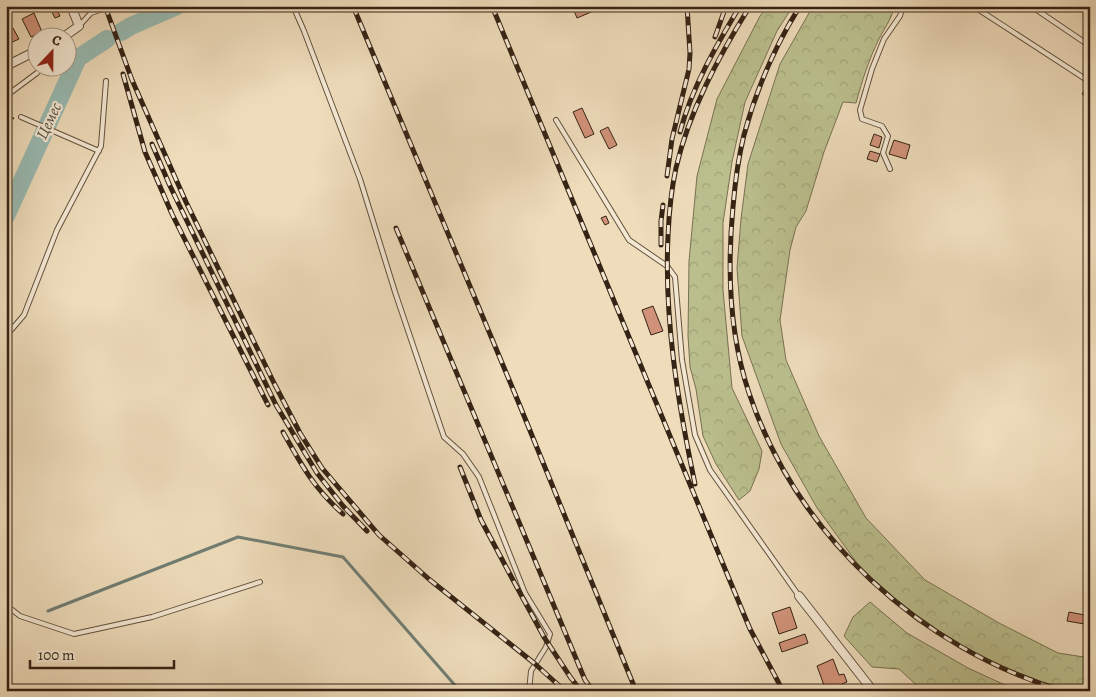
<svg xmlns="http://www.w3.org/2000/svg" width="1096" height="697" font-family="Alegreya,serif">
<style>
.forest{fill:url(#forest-crowns);stroke:#787152}
.lines{fill:none;stroke-linecap:round;stroke-linejoin:round}
.stream{stroke:#717e74;stroke-width:3}
.river{stroke:#99bbb3;stroke-width:18}
.building{fill:#d19279;stroke:#352315}
.lane-casing{stroke:#63513e;stroke-width:6}
.street-casing{stroke:#63513e;stroke-width:10}
.path{stroke:#352315;stroke-width:2;stroke-dasharray:4 2.5;stroke-linecap:butt}
.lane{stroke:#f4e8d3;stroke-width:4}
.street{stroke:#f4e8d3;stroke-width:8}
.rail-casing{stroke:#352315;stroke-width:5}
.rail{stroke:#f4e8d3;stroke-width:3;stroke-dasharray:9;stroke-linecap:butt}
.labels{text-anchor:middle;dominant-baseline:central;stroke-width:4.5;stroke-linejoin:round;paint-order:stroke}
.water-label{font-size:16px;font-style:italic;fill:#535144;stroke:#f4e8d3}
</style>
<defs>
<pattern id="forest-crowns" width="20" height="18" patternUnits="userSpaceOnUse" patternTransform="scale(1.25)"><rect width="20" height="18" fill="#bbbf8e"/><path d="M2 6a3 3 0 1 1 6 0M12 15a3 3 0 1 1 6 0" fill="none" stroke="#a1a47a"/></pattern>
</defs>
<rect width="100%" height="100%" fill="#eedcbb"/>
<filter id="stains"><feTurbulence type="fractalNoise" baseFrequency=".004" numOctaves="4"/><feColorMatrix values="0 0 0 0 .2 0 0 0 0 .09 0 0 0 0 .02 0 0 0 .5 -.17"/></filter>
<radialGradient id="worn" r=".72"><stop offset=".6" stop-color="#630" stop-opacity="0"/><stop offset="1" stop-color="#630" stop-opacity=".3"/></radialGradient>
<path class="forest" d="M768 6H793L777 31 745 102 732 162 723 223V290L732 388 762 451 759 469 750 491 739 500 716 464 703 436 696 389 690 367 688 336 689 261 697 176 717 99 760 16Z
M813 6H894C892 19 885 27 879 39 869 59 862 81 856 103L843 102 824 152 806 211 796 227 790 250 780 320 786 360 819 436 866 518 925 580 999 623 1058 653 1090 658V691H1066L1022 676 970 654 917 621 865 574 817 508 781 444 742 336 737 268 741 219 748 164 780 64Z
M870 602 907 633 968 668 1018 691H923L899 669 872 667 844 636 853 617Z"/>
<g class="lines">
<path class="stream" d="M48 611 238 537 343 557 460 691"/>
<path class="river" d="M121 32 131 26 177 6
M6 216 78 58 107 39"/>
</g>
<path class="building" d="M49 6H55L60 16 55 18Z
M572 6H594L596 10 577 18Z
M34 13 42 32 31 37 22 19Z
M13 28 19 39 6 45V31Z
M1090 83V99L1082 94Z
M582 108 594 134 585 138 573 112Z
M608 127 617 145 609 149 600 131Z
M874 134 882 137 879 148 870 145Z
M894 140 910 145 906 159 889 154Z
M870 151 880 154 877 162 867 159Z
M606 216 609 223 605 225 601 218Z
M653 306 663 331 651 335 642 310Z
M790 607 797 628 779 634 772 613Z
M1069 612 1090 616V625L1067 621Z
M805 634 808 643 782 652 779 643Z
M833 659 839 675 844 674 847 682 842 684 844 689 849 687 850 691H826L817 666Z"/>
<g class="lines">
<g class="lane-casing">
<path id="lane" d="M293 6 304 31 360 179 395 292 444 437 463 454 479 477 525 593 550 634 546 647 531 671 529 691
M973 6 1090 82
M1031 6 1090 46
M79 26 91 13 111 6
M6 96 37 73 41 68
M21 117 99 151
M556 120 629 240 667 266 675 277 682 360 695 435 710 470 799 596
M890 169 883 153 888 136 882 126 862 119 860 110 872 69 884 39 900 16 903 6
M6 336 24 315 57 230 101 146 106 81
M6 605 20 616 74 634 152 617 260 582"/>
</g>
<g class="street-casing">
<path id="street" d="M62 38 79 26 71 6
M6 66 38 50
M799 596 873 691"/>
</g>
<path class="path" d="M6 120 14 118"/>
<use href="#lane" class="lane"/>
<use href="#street" class="street"/>
<g class="rail-casing">
<path id="rail" d="M105 6 132 80 186 202 274 383 300 433 322 468 379 535 430 580 534 663 565 691
M353 6 520 406 636 691
M492 6 730 581 750 629 783 691
M800 6C775 46 756 90 744 135 738 159 735 183 733 207 727 270 729 333 749 393 797 536 921 649 1064 691
M715 37 726 6
M123 74 145 152 172 214 268 405
M680 132C692 87 716 46 740 6
M152 144 170 186 276 405 317 473 343 506 367 531
M667 176 672 139 689 69 690 53 687 6
M396 228 585 680 593 691
M661 245V221L663 205
M283 432C302 466 313 487 343 514
M460 467 481 520 513 580 544 637 571 678 581 691
M695 484C678 403 664 319 668 236 669 213 671 191 676 168 689 111 719 56 750 6"/>
</g>
<use href="#rail" class="rail"/>
</g>
<g class="labels">
<g class="water-label">
<text transform="translate(49 121) rotate(-65)">Цемес</text>
</g>
</g>
<rect width="1096" height="697" fill="none" stroke="#eedcbb" stroke-width="25"/>
<rect x="8" y="8" width="1081" height="682" fill="none" stroke="#352315" stroke-width="2.5"/>
<rect x="12" y="12" width="1071" height="672" fill="none" stroke="#352315"/>
<g transform="translate(52 52) rotate(22)"><circle r="24" fill="#f4e8d3" stroke="#a89987"/>
<path d="M0-4L9 19L0 12L-9 19Z" fill="#8f2418"/>
<text y="-8" font-size="14" font-weight="bold" text-anchor="middle" fill="#352315">С</text>
</g>
<path d="M30 660v8h144v-8" fill="none" stroke="#352315" stroke-width="2.5"/>
<text x="38" y="660" font-size="15" fill="#352315" stroke="#f4e8d3" stroke-width="4" paint-order="stroke">100 m</text>
<rect width="100%" height="100%" filter="url(#stains)"/>
<rect width="100%" height="100%" fill="url(#worn)"/>
</svg>
